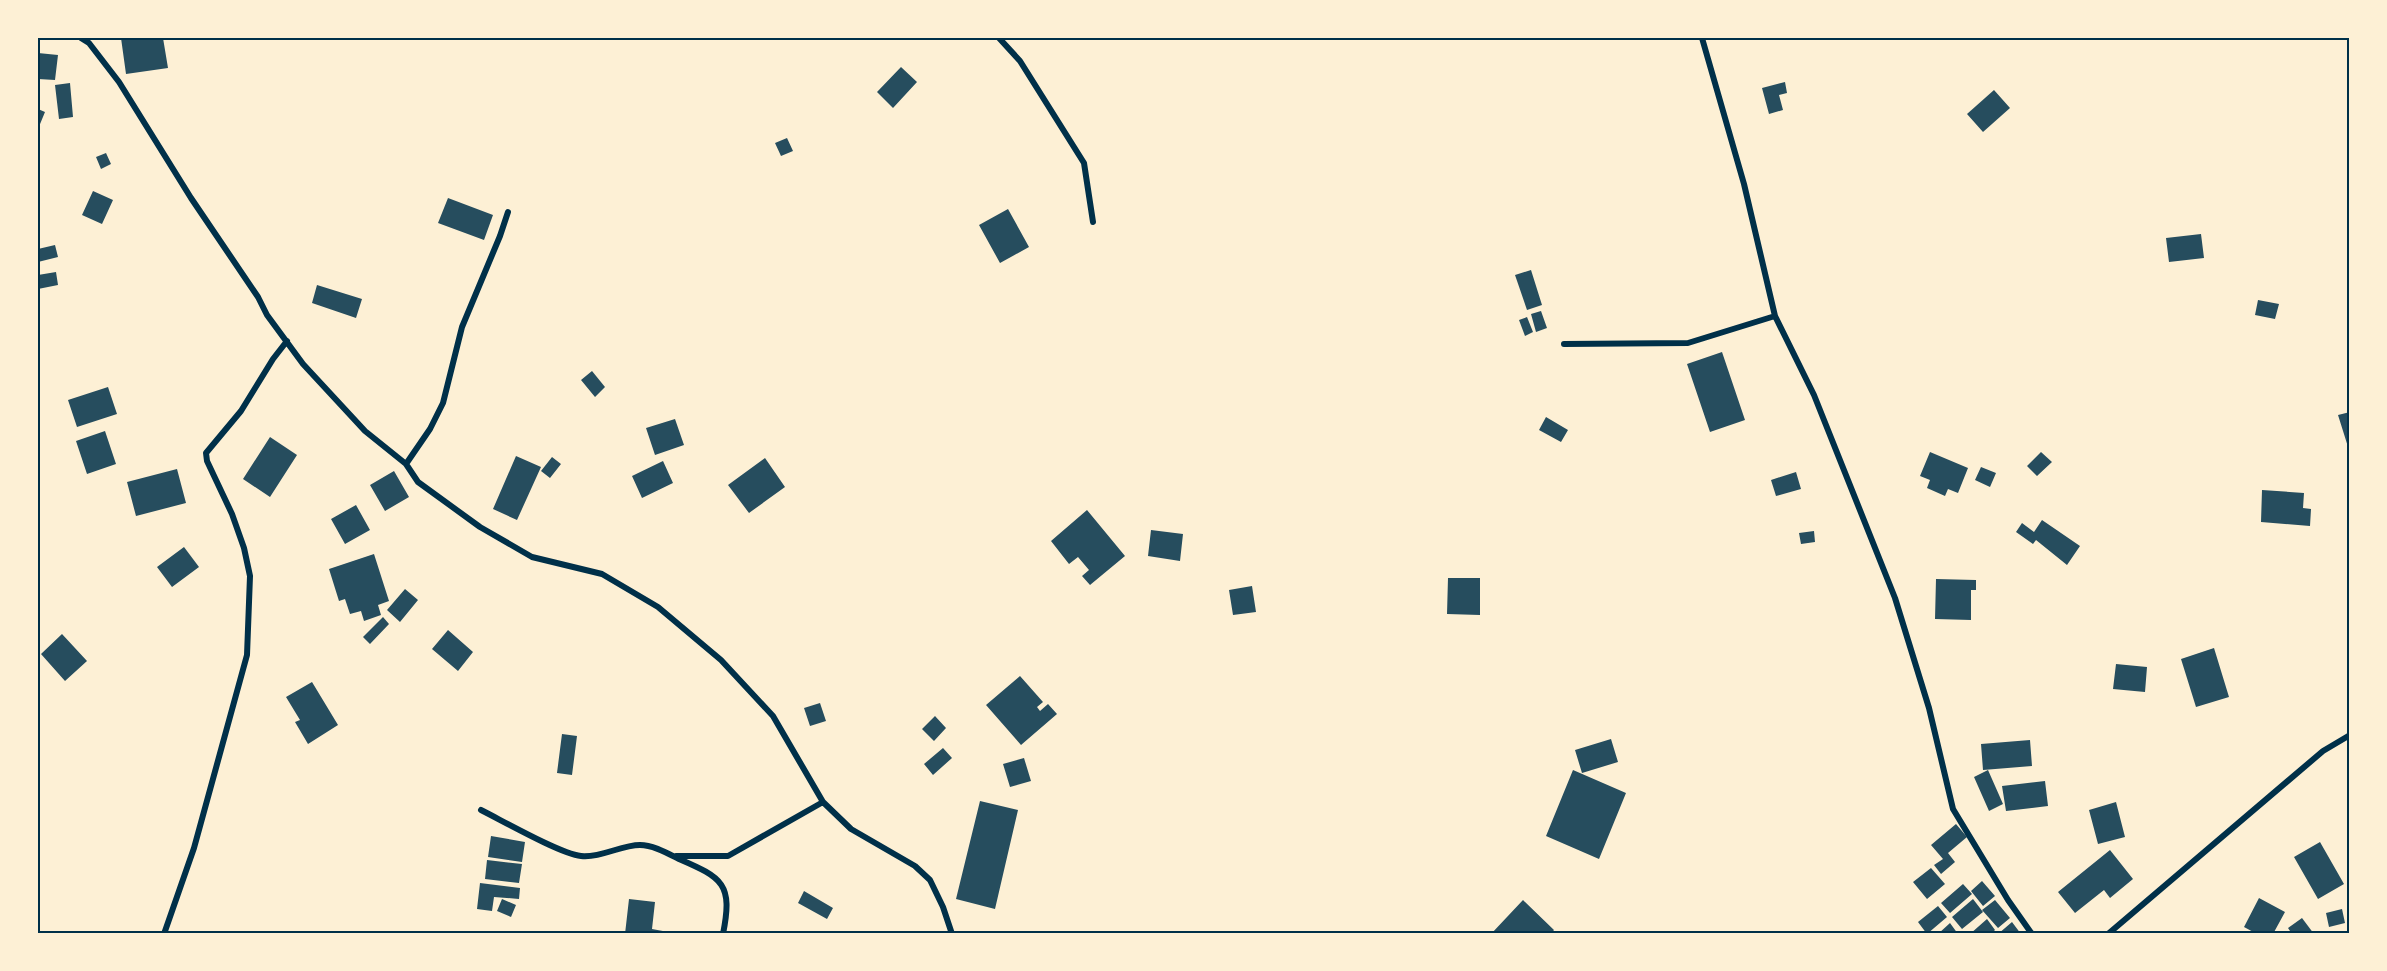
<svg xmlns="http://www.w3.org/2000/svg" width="2387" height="971" font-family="Cabin,sans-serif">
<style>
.building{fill:#264d5e}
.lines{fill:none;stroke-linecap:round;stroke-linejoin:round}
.minor{stroke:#003049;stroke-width:6}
.neatline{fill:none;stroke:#003049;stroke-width:2}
</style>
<rect width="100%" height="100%" fill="#fdf0d5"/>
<path class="building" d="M121 38H163L168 68 126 74Z
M38 53 58 55 55 80 38 79Z
M901 67 917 82 893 108 877 92Z
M1785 82 1787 93 1779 95 1783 110 1769 114 1762 88Z
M70 83 73 117 59 119 55 85Z
M1994 90 2010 108 1983 132 1967 114Z
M38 109 45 112 38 129Z
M787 138 793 151 781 156 775 143Z
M106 153 111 164 101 169 96 157Z
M93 191 113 200 102 224 82 215Z
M448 198 493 215 484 240 438 223Z
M1008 209 1029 247 1000 263 979 225Z
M2201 234 2204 258 2169 262 2166 238Z
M55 245 58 257 38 262V249Z
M1531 270 1542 305 1527 310 1515 275Z
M56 272 58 285 38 289V275Z
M317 285 362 299 356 318 312 303Z
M2258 300 2279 304 2275 319 2255 315Z
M1541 311 1547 328 1536 332 1531 314Z
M1527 317 1533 332 1525 336 1519 320Z
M1722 352 1745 420 1710 432 1687 364Z
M592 371 605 387 595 397 581 380Z
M108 387 117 414 77 427 68 400Z
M2350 412V450H2349L2338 415Z
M1546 417 1568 430 1561 442 1539 430Z
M675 419 684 445 655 455 646 428Z
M105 431 116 464 87 474 76 441Z
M270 437 297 455 270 497 243 479Z
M1930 452 1968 468 1958 493 1948 489 1945 496 1927 488 1930 480 1920 476Z
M2041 452 2052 462 2037 476 2027 466Z
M516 456 541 467 517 520 493 509Z
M552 457 561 464 550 478 541 471Z
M765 458 785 487 749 513 728 485Z
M663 461 673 483 642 498 632 476Z
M1981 467 1996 473 1990 487 1975 480Z
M177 469 186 503 136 516 127 482Z
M394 471 409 497 385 511 370 485Z
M1796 472 1801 489 1776 496 1771 480Z
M2262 490 2304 493 2303 508 2311 509 2310 526 2261 522Z
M356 505 370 530 345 544 331 519Z
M1087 510 1125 556 1090 585 1082 576 1089 570 1078 557 1069 564 1051 541Z
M2042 520 2080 546 2067 565 2036 540 2033 544 2016 532 2022 523 2034 532Z
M1151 530 1183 534 1180 561 1148 556Z
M1814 531 1815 542 1801 544 1799 533Z
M184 547 199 567 172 587 157 567Z
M374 554 389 601 378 605 381 615 364 621 361 611 350 614 345 599 339 601 329 569Z
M1448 578H1480V615L1447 614Z
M1936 579 1976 580V590H1971V620L1935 619Z
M1252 586 1256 612 1233 615 1229 590Z
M405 589 418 600 400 622 387 610Z
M383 617 389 624 370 644 363 637Z
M448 630 473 652 458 671 432 649Z
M62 634 87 661 65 681 41 654Z
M2214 648 2229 697 2196 707 2181 659Z
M2116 664 2147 667 2145 692 2113 689Z
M1020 676 1043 702 1037 707 1040 711 1048 704 1057 714 1021 745 986 705Z
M312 682 338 725 308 744 295 722 300 720 286 697Z
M820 703 826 721 810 726 804 708Z
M935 716 946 728 934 741 922 729Z
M562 734 577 736 572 775 557 773Z
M1611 739 1618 762 1582 773 1575 750Z
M2030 740 2032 766 1983 770 1981 744Z
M943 748 952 758 933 775 924 764Z
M1024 758 1031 781 1010 787 1003 764Z
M1573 770 1626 793 1599 859 1546 836Z
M1988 770 2003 804 1989 811 1974 777Z
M2045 781 2048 806 2006 811 2002 786Z
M980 801 1018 810 995 909 956 899Z
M2116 802 2125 837 2098 844 2089 810Z
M1956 824 1967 837 1948 853 1955 862 1941 874 1934 865 1943 859 1931 845Z
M491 836 525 842 522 862 488 857Z
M2320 842 2344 884 2318 899 2294 857Z
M2110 850 2133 879 2110 898 2104 890 2075 913 2058 892Z
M487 860 522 864 519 883 485 879Z
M1931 868 1945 884 1927 899 1913 882Z
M1982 881 1995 896 1983 906 1971 891Z
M480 883 520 888 519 899 494 897 492 911 477 909Z
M1963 884 1972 894 1950 913 1941 903Z
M804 891 833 908 827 919 798 903Z
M2259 898 2285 912 2273 934H2257L2244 927Z
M502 899 516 905 511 917 497 911Z
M629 899 655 902 652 929 679 934H625Z
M1973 899 1983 912 1962 929 1952 917Z
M1523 900 1554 930 1551 934H1491Z
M1995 900 2010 918 1998 928 1982 910Z
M1938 906 1947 917 1927 934 1918 922Z
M2342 909 2345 923 2329 927 2326 913Z
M2302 918 2314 934H2292L2288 928Z
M1987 919 1995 930 1991 934H1970Z
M2012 922 2021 934H1998Z
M1950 923 1958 934H1938Z"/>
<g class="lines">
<path class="minor" d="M81 38 89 43 119 82 191 198 258 297 267 315 303 364 365 431 406 464 418 482 480 527 532 557 602 574 658 607 721 660 773 716 823 802 851 829 915 866 930 880 943 907 952 934
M999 38 1020 61 1084 163 1093 222
M1702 38 1744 184 1775 316 1814 395 1895 598 1929 708 1953 809 2008 900 2032 934
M1564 344 1688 343 1775 316
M406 464 430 429 443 403 462 327 500 236 508 212
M481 810C503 821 561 854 581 856 601 858 621 845 640 845 653 845 667 853 679 859 723 878 733 884 723 934
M676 856H728L823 802
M164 934 194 848 247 655 250 576 244 548 232 514 207 461 206 453 241 411 273 359 287 341
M2108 934 2323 751 2350 735"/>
</g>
<rect width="2387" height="971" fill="none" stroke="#fdf0d5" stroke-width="78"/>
<rect x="39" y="39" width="2309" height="893" class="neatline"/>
</svg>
